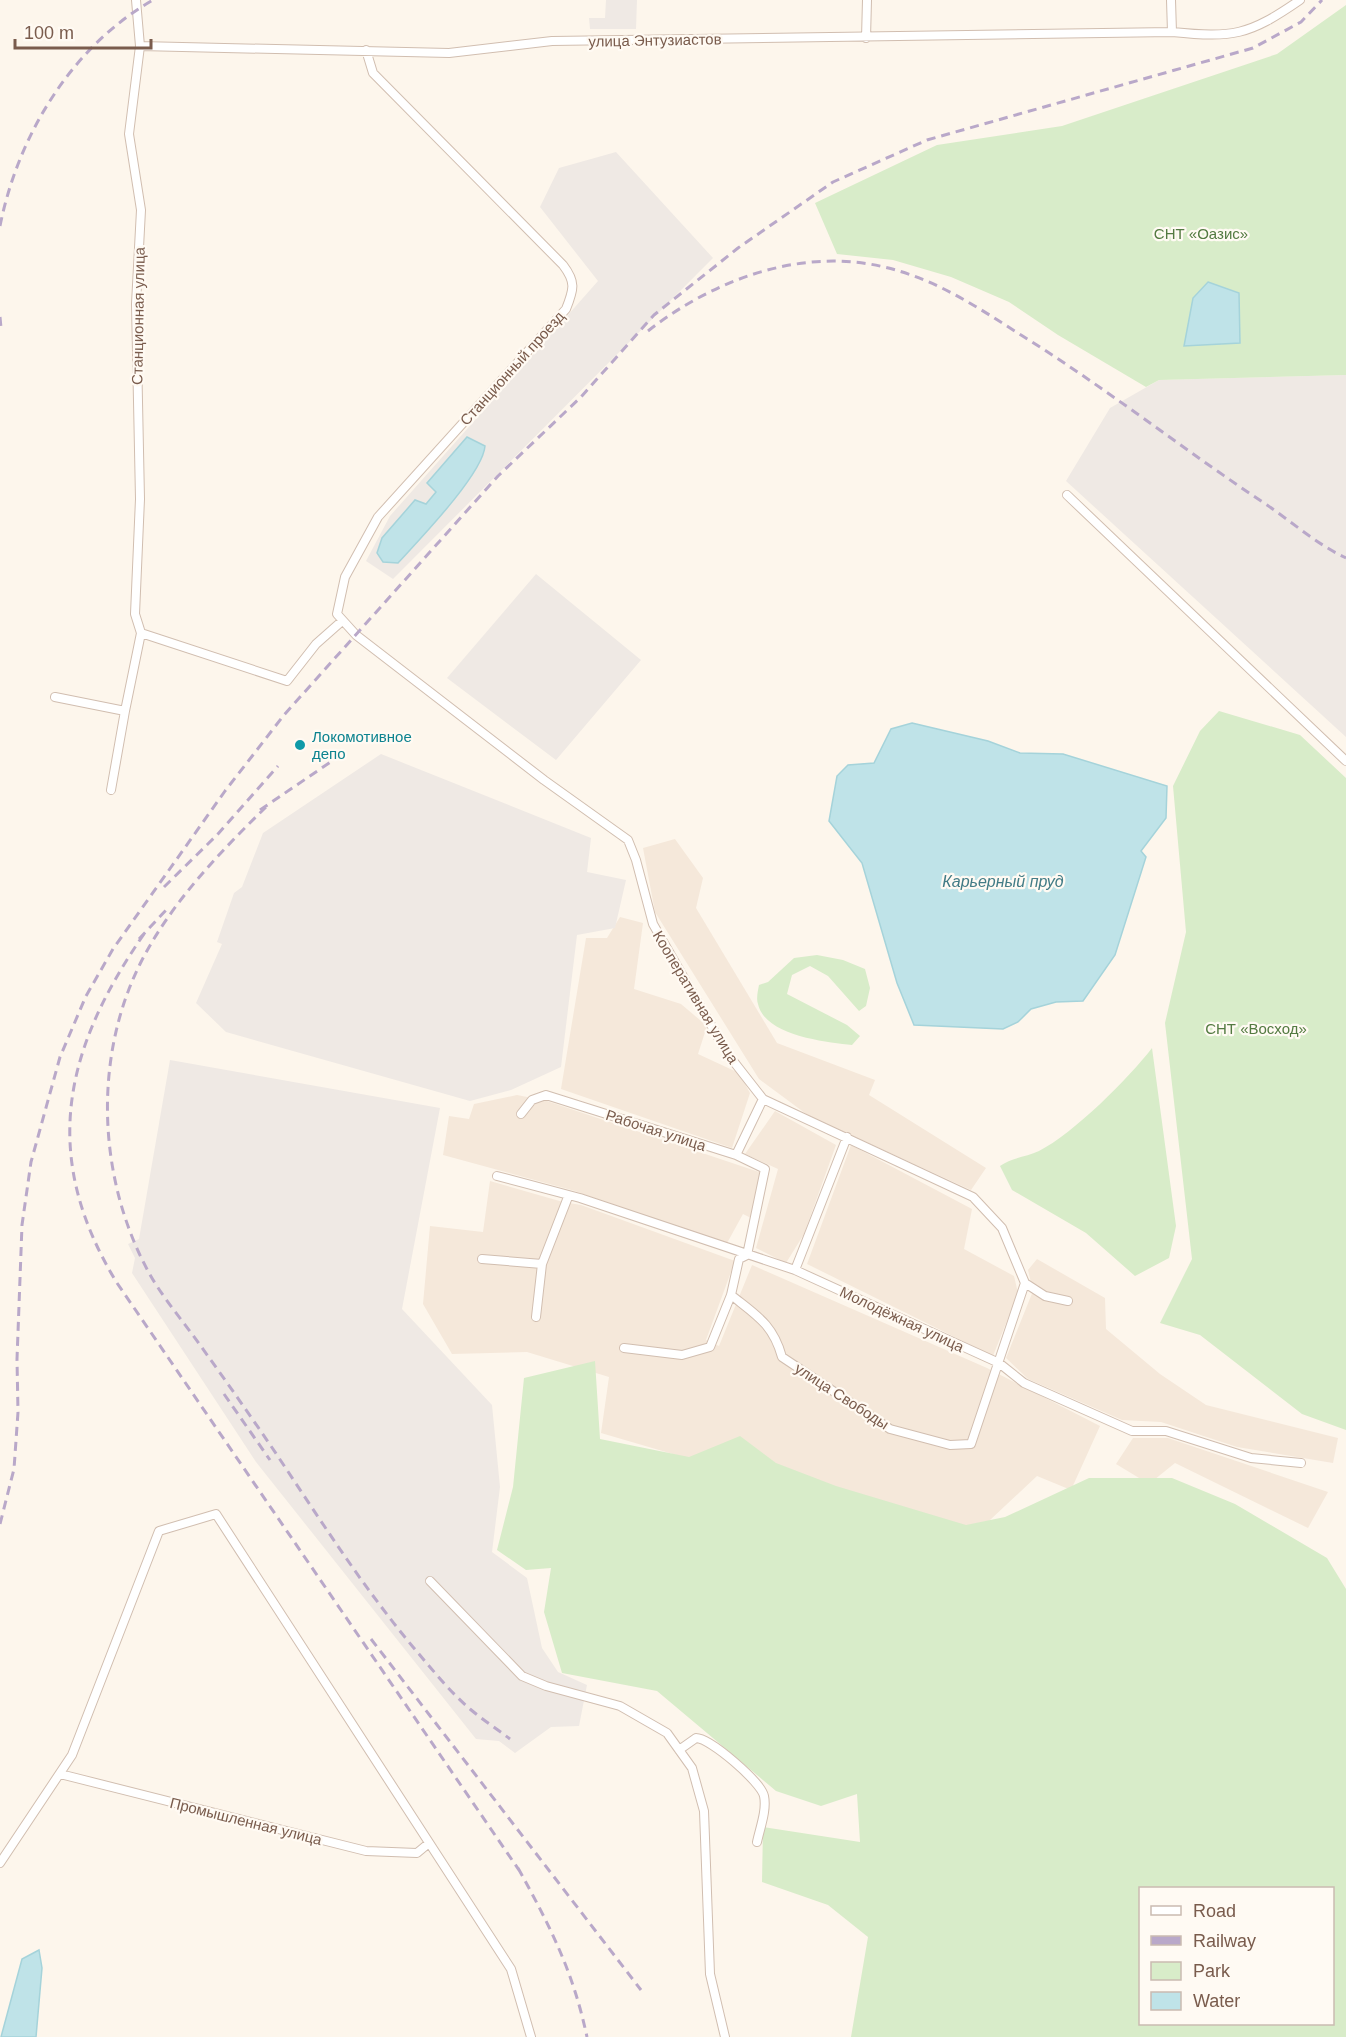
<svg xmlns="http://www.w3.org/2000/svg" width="1346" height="2037" font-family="Arial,sans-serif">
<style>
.residential{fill:#f5e8da}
.industrial{fill:#efe9e4}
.green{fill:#d8ecc9;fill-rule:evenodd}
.water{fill:#bfe3e8;stroke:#a5d3da;stroke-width:1.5}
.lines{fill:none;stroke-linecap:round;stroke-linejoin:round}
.minor-casing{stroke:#d1beb0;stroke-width:10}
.minor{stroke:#fff;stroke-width:8}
.rail{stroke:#b9a8c9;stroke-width:3;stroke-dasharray:9 6;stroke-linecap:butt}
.culture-dot{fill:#0f9aa8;stroke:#fffaf3;stroke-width:2}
.labels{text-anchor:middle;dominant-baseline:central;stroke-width:4.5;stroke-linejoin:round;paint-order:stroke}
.street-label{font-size:15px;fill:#7a5c4d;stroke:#fffaf3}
.park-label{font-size:15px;fill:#537a41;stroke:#fffaf3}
.culture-label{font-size:15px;fill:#0d838f;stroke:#fffaf3;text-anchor:start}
.water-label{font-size:16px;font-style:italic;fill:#437c86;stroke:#fffaf3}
</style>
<rect width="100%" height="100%" fill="#fdf6ec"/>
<path class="residential" d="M675 839 703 878 696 908 777 1043 875 1080 869 1095 986 1168 971 1190 809 1116 759 1079 655 912 643 848Z
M620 917 643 923 634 989 681 1004 707 1026 698 1054 739 1073 750 1093 732 1148 561 1089 586 938H607Z
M517 1095 547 1101 762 1173 753 1219 743 1214 726 1245 575 1191 443 1155 449 1116 469 1119 474 1104Z
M775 1111 836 1145 804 1234 786 1263 756 1248 778 1169 745 1154Z
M851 1145 972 1209 964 1249 1014 1276 1018 1293 993 1356 807 1264Z
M490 1181 563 1202 581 1205 735 1261 706 1340 719 1346 752 1265 987 1368 1100 1426 1071 1490 1037 1476 973 1536 820 1497 601 1433 609 1377 527 1352 452 1354 423 1304 430 1226 483 1232Z
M1037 1259 1105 1298 1106 1329 1160 1374 1206 1405 1338 1438 1333 1463 1237 1447 1161 1422 1122 1420 1028 1379 1006 1358 1033 1291 1028 1270Z
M1133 1438H1168L1328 1492 1308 1528 1175 1463 1149 1484 1116 1464Z"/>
<path class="industrial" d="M606 0H637L636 29H590L589 18H605Z
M616 152 713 258 393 579 366 561 390 516 598 281 540 207 559 168Z
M1346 375V737L1066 481 1110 408 1159 380Z
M536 574 641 660 556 760 447 678Z
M381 754 591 838 587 872 626 880 615 928 577 935 561 1067 511 1090 470 1101 226 1032 196 1003 222 944 217 942 234 893 242 887 263 833Z
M170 1060 440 1108 402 1309 492 1405 500 1487 492 1552 527 1578 542 1648 558 1672 587 1685 579 1726 551 1727 515 1753 499 1741 476 1739 256 1462 132 1273 135 1258 128 1244 139 1239Z"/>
<path class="green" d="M1346 5V375L1159 380 1146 387 1058 335 1009 302 951 277 893 260 837 254 815 203 937 145 1062 126 1277 54Z
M1219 711 1300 735 1346 778V1430L1302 1414 1200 1335 1160 1323 1192 1259 1165 1023 1186 932 1173 786 1200 731Z
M817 955 843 960 865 969 870 988 866 1006 859 1011 828 976 810 966 792 975 787 994 847 1025 860 1036 852 1045C826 1042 765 1036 758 1004 756 999 758 990 759 985L768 982 794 958Z
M1152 1048 1176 1226 1169 1258 1135 1276 1086 1233 1012 1190 1000 1166C1011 1158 1026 1157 1039 1151 1073 1134 1129 1078 1152 1048Z
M595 1361 600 1439 689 1457 740 1436 776 1463 836 1486 966 1525 1005 1517 1089 1478H1172L1235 1504 1327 1558 1346 1589V2037H851L868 1937 828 1905 762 1882 763 1827 860 1842 857 1794 821 1806 776 1791 657 1691 562 1673 544 1612 551 1568 526 1570 497 1550 513 1487 524 1378ZM1140 1888H1332V2024H1140Z"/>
<path class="water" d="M1208 282 1239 293 1240 343 1184 346 1193 298Z
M467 437 485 446C483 474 418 541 398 563L383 562 377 553 382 538 415 500 426 504 436 492 427 483Z
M912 723 988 741 1020 753 1063 754 1167 786 1166 818 1141 851 1146 857 1115 955 1083 1001 1056 1002 1031 1009 1018 1022 1003 1029 914 1025 897 983 862 863 829 821 837 776 848 765 874 763 891 729Z
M39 1950 42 1968 36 2037H1L22 1959Z"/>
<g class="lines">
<g class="minor-casing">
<path id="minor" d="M1171 0 1172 32
M866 38 867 0
M140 46 449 53 552 41 1172 32C1233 38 1248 36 1300 0
M366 50 373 73 563 265C576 282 574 289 566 309L378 517 345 577 337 614 356 635 544 780 628 840 636 860 653 924 727 1053 763 1099 973 1197 1002 1228 1025 1283 1045 1296 1068 1301
M1067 495 1346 761
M141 633 287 681 316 644 342 621
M55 697 125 711 141 633 135 614 140 499 136 304 141 210 129 134 140 46 136 0
M111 790 125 711
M521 1114 532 1100 546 1095 736 1155 765 1169 747 1255 739 1259 731 1295 710 1347 682 1355 624 1348
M736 1155 763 1099
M497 1176 580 1198 795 1270 999 1363 1024 1383 1132 1431H1166L1251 1458 1301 1463
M482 1259 542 1264
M795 1270 847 1137
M731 1295C756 1315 773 1324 782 1357L890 1429 950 1445 971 1444 1025 1283
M536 1317 542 1264 568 1197
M430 1581 522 1676 546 1686 620 1706 667 1733 692 1768 704 1811 710 1974 725 2037
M679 1750 696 1738C710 1738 761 1782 764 1796 767 1810 760 1828 757 1842
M60 1774 366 1851 417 1853 429 1843
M0 1863 72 1755 159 1531 216 1514 511 1969 531 2037"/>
</g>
<use href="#minor" class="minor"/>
<path class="rail" d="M0 226C18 136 71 47 153 0
M0 317 1 328
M648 331C713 280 801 247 884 267 936 279 977 307 1021 335 1106 388 1184 450 1267 505 1292 522 1318 545 1346 558
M266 807C219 853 170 904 140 964 93 1059 98 1178 148 1271 162 1297 183 1321 200 1345 226 1381 252 1418 277 1455 321 1521 363 1587 413 1647 431 1668 449 1691 470 1709 483 1720 497 1729 510 1739
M260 810 332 761
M164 887 217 835 278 766
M144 934C63 1051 40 1157 117 1283L521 1873
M139 939 168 908
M224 1394 270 1460
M0 1524 14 1469 18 1412 17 1359 22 1225 31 1162 60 1057 86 996 113 949 225 791 284 715 498 476 581 397 654 315 738 248 833 182 927 140 1253 48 1301 22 1322 0
M371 1639 641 1990
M518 1868C550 1926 573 1971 587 2037"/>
</g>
<circle class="culture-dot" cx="300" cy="745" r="6"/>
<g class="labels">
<g class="street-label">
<text transform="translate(655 40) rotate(-1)">улица Энтузиастов</text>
<text transform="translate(138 316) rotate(-89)">Станционная улица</text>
<text transform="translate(512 368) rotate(-48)">Станционный проезд</text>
<text transform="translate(696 997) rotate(59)">Кооперативная улица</text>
<text transform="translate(656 1130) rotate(18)">Рабочая улица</text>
<text transform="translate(902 1319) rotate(25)">Молодёжная улица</text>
<text transform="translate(842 1396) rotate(33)">улица Свободы</text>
<text transform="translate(246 1821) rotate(14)">Промышленная улица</text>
</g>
<g class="park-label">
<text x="1201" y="233">СНТ «Оазис»</text>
<text x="1256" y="1028">СНТ «Восход»</text>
</g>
<g class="culture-label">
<text x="312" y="736">Локомотивное<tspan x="312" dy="17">депо</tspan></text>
</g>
<g class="water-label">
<text x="1003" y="881">Карьерный пруд</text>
</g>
</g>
<rect x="1139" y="1887" width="195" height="138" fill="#fffaf3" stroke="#cabbb1" stroke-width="1.5"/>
<rect x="1151" y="1906" width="30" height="9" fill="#ffffff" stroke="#cabbb1" stroke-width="1.5"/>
<text x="1193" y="1917" font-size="18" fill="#7a5c4d">Road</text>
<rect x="1151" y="1936" width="30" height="9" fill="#b9a8c9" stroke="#cabbb1" stroke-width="1.5"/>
<text x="1193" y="1947" font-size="18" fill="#7a5c4d">Railway</text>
<rect x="1151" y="1962" width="30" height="18" fill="#d8ecc9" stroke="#cabbb1" stroke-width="1.5"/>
<text x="1193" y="1977" font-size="18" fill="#7a5c4d">Park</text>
<rect x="1151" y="1992" width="30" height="18" fill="#bfe3e8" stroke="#cabbb1" stroke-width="1.5"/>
<text x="1193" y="2007" font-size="18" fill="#7a5c4d">Water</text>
<path d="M15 39v9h136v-9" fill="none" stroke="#7a5c4d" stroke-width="3"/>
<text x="24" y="39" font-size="18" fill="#7a5c4d" stroke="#fffaf3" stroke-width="4.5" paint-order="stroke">100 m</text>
</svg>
